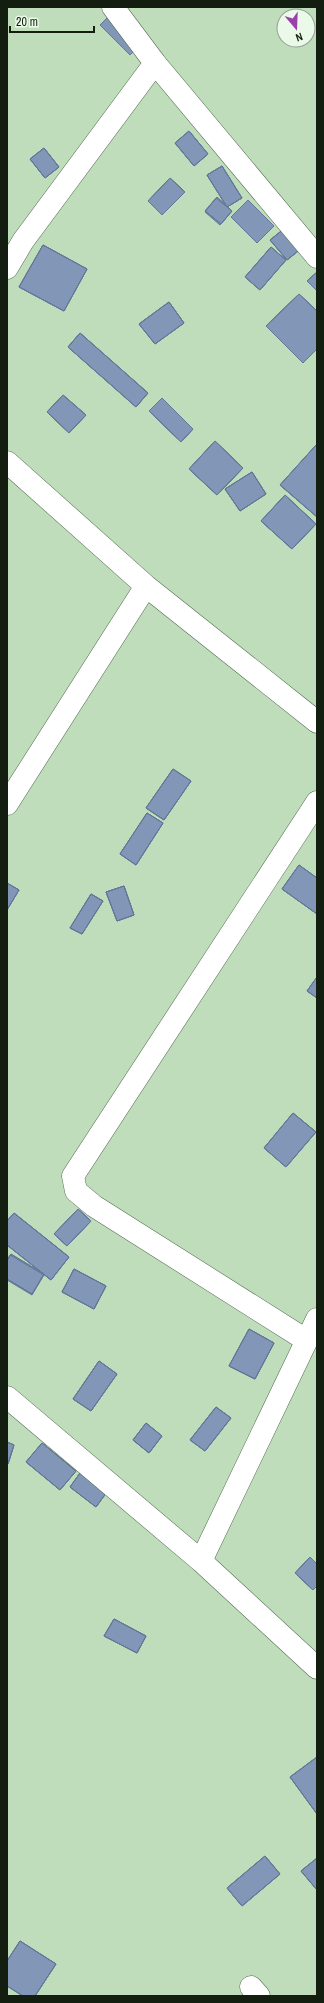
<svg xmlns="http://www.w3.org/2000/svg" width="324" height="2003" font-family="'Archivo Narrow',sans-serif">
<style>
.building{fill:#8296b8;stroke:#657798}
.lines{fill:none;stroke-linecap:round;stroke-linejoin:round}
.minor-casing{stroke:#526d4f;stroke-width:23}
.minor{stroke:#fff;stroke-width:22}
</style>
<rect width="100%" height="100%" fill="#bfddbb"/>
<path class="building" d="M110 15 140 45 130 55 100 25Z
M110 15 140 45 130 55 100 25Z
M110 15 140 45 130 55 100 25Z
M189 131 208 154 194 166 175 143Z
M189 131 208 154 194 166 175 143Z
M189 131 208 154 194 166 175 143Z
M44 148 59 167 45 178 30 159Z
M44 148 59 167 45 178 30 159Z
M44 148 59 167 45 178 30 159Z
M222 166 242 198 227 207 207 175Z
M222 166 242 198 227 207 207 175Z
M222 166 242 198 227 207 207 175Z
M170 178 185 192 162 215 148 201Z
M170 178 185 192 162 215 148 201Z
M170 178 185 192 162 215 148 201Z
M217 197 232 211 221 224 205 211Z
M217 197 232 211 221 224 205 211Z
M216 198 232 211 220 225 205 212Z
M248 200 274 226 257 243 231 217Z
M248 200 274 226 257 243 231 217Z
M248 200 274 226 257 243 231 217Z
M290 224 307 244 287 260 270 240Z
M290 224 307 244 287 260 270 240Z
M290 224 307 244 287 260 270 240Z
M43 245 87 269 64 311 19 287Z
M43 245 87 269 64 311 19 287Z
M43 245 87 269 64 311 19 287Z
M271 247 286 260 260 290 245 277Z
M271 247 286 260 260 290 245 277Z
M271 247 286 260 260 290 245 277Z
M317 272V291L307 281Z
M317 272V291L307 281Z
M317 272V291L307 281Z
M299 294 317 311V349L303 363 266 326Z
M299 294 317 311V349L303 363 266 326Z
M299 294 317 311V349L303 363 266 326Z
M169 302 184 323 155 344 139 324Z
M169 302 184 323 155 344 139 324Z
M169 302 184 323 155 344 139 324Z
M80 333 148 393 136 407 68 347Z
M80 333 148 393 136 407 68 347Z
M80 333 148 393 136 407 68 347Z
M63 395 86 415 69 433 47 412Z
M63 395 86 415 69 433 47 412Z
M63 395 86 415 69 433 47 412Z
M162 398 193 429 181 442 149 411Z
M162 398 193 429 181 442 149 411Z
M162 398 193 429 181 442 149 411Z
M215 441 243 468 217 495 189 469Z
M215 441 243 468 217 495 189 469Z
M215 441 243 468 217 495 189 469Z
M317 444V517L280 485Z
M317 444V517L280 485Z
M317 444V517L280 485Z
M252 472 266 494 240 511 225 489Z
M252 472 266 494 240 511 225 489Z
M252 472 266 494 240 511 225 489Z
M285 495 316 524 292 549 261 521Z
M285 495 316 524 292 549 261 521Z
M285 495 316 524 292 549 261 521Z
M173 769 191 781 164 820 146 808Z
M173 769 191 781 164 820 146 808Z
M173 769 191 781 164 820 146 808Z
M147 813 163 823 136 865 120 854Z
M147 813 163 823 136 865 120 854Z
M147 813 163 823 136 865 120 854Z
M299 865 317 878V914L282 889Z
M299 865 317 878V914L282 889Z
M299 865 317 878V914L282 889Z
M7 883 19 890 7 910Z
M7 883 19 890 7 910Z
M7 883 19 890 7 910Z
M124 886 134 915 117 921 106 892Z
M124 886 134 915 117 921 106 892Z
M124 886 134 915 117 921 106 892Z
M91 894 103 901 82 934 70 928Z
M91 894 103 901 82 934 70 928Z
M91 894 103 901 82 934 70 928Z
M317 977V998L307 991Z
M317 977V998L307 991Z
M317 977V998L307 991Z
M293 1113 316 1132 286 1167 264 1148Z
M293 1113 316 1132 286 1167 264 1148Z
M293 1113 316 1132 286 1167 264 1148Z
M78 1209 91 1221 67 1246 54 1234Z
M78 1209 91 1221 67 1246 54 1234Z
M78 1209 91 1221 67 1246 54 1234Z
M14 1213 69 1257 51 1280 7 1245V1221Z
M14 1213 69 1257 51 1280 7 1245V1221Z
M14 1213 69 1257 51 1280 7 1245V1221Z
M11 1254 44 1274 32 1294 7 1279V1260Z
M11 1254 44 1274 32 1294 7 1279V1260Z
M10 1255 44 1275 32 1295 7 1280V1261Z
M74 1269 106 1286 94 1309 62 1292Z
M74 1269 106 1286 94 1309 62 1292Z
M74 1269 106 1286 94 1309 62 1292Z
M249 1329 274 1343 255 1379 229 1366Z
M249 1329 274 1343 255 1379 229 1366Z
M249 1329 274 1343 255 1379 229 1366Z
M99 1361 117 1374 91 1411 73 1399Z
M99 1361 117 1374 91 1411 73 1399Z
M99 1361 117 1374 91 1411 73 1399Z
M216 1407 231 1418 205 1451 190 1440Z
M216 1407 231 1418 205 1451 190 1440Z
M216 1407 231 1418 205 1451 190 1440Z
M146 1423 162 1436 149 1453 133 1440Z
M146 1423 162 1436 149 1453 133 1440Z
M146 1423 162 1436 149 1453 133 1440Z
M7 1442 14 1445 8 1464H7Z
M7 1442 14 1445 8 1464H7Z
M7 1442 14 1445 8 1464H7Z
M42 1443 76 1471 60 1490 26 1462Z
M42 1443 76 1471 60 1490 26 1462Z
M42 1443 76 1471 60 1490 26 1462Z
M80 1473 107 1492 96 1507 70 1487Z
M80 1473 107 1492 96 1507 70 1487Z
M80 1473 107 1492 96 1507 70 1487Z
M310 1557 317 1564V1586L313 1590 295 1573Z
M310 1557 317 1564V1586L313 1590 295 1573Z
M310 1557 317 1564V1586L313 1590 295 1573Z
M114 1619 146 1636 137 1653 104 1636Z
M114 1619 146 1636 137 1653 104 1636Z
M114 1619 146 1636 137 1653 104 1636Z
M317 1757V1814L290 1777Z
M317 1757V1814L290 1777Z
M317 1757V1814L290 1777Z
M265 1856 280 1874 242 1906 227 1888Z
M265 1856 280 1874 242 1906 227 1888Z
M265 1856 280 1874 242 1906 227 1888Z
M317 1858V1890L301 1871Z
M317 1858V1890L301 1871Z
M317 1858V1890L301 1871Z
M20 1941 56 1964 35 1996H23L7 1986V1961Z
M20 1941 56 1964 35 1996H23L7 1986V1961Z
M20 1941 56 1964 35 1996H23L7 1986V1961Z"/>
<g class="lines">
<g class="minor-casing">
<path id="minor" d="M113 7 155 63 317 257
M7 268 23 241 155 63
M7 462 146 586 317 722
M7 804 146 586
M306 1340 94 1206 76 1191 73 1176 317 802
M7 1397 201 1561 317 1668
M201 1561 317 1319
M251 1987 259 1996"/>
</g>
<use href="#minor" class="minor"/>
</g>
<rect width="324" height="2003" fill="none" stroke="#131e11" stroke-width="16"/>
<g transform="translate(296 28) rotate(161)"><circle r="19" fill="#eaf9e8" stroke="#94a192"/>
<path d="M0-3L7 15L0 10L-7 15Z" fill="#9c41ab"/>
<text y="-6" font-size="11" font-weight="bold" text-anchor="middle" fill="#131e11">N</text>
</g>
<path d="M10 26v6h84v-6" fill="none" stroke="#131e11" stroke-width="2"/>
<text x="16" y="26" font-size="12" fill="#131e11" stroke="#eaf9e8" stroke-width="3" paint-order="stroke">20 m</text>
</svg>
